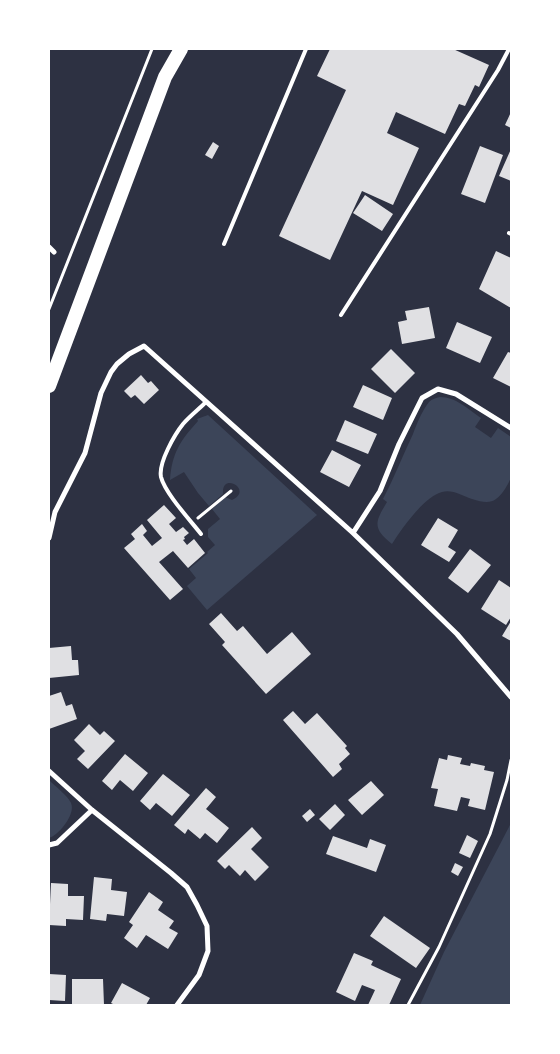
<svg xmlns="http://www.w3.org/2000/svg" width="560" height="1054" font-family="Roboto,sans-serif">
<style>
.green{fill:#3c4559}
.building{fill:#e0e0e3}
.lines{fill:none;stroke-linecap:round;stroke-linejoin:round}
.path{stroke:#fff;stroke-width:3}
.service{stroke:#fff;stroke-width:4}
.minor{stroke:#fff;stroke-width:5}
.trunk{stroke:#fff;stroke-width:14}
</style>
<rect width="100%" height="100%" fill="#2d3142"/>
<path class="green" d="M440 397C456 397 468 409 481 418L475 427 491 438 498 428 511 437C511 449 512 463 511 475 511 480 507 485 505 489 495 504 488 504 472 499 463 496 452 489 442 492 424 497 402 528 392 544 372 528 375 522 387 502L383 499C394 478 403 455 413 434 417 423 422 411 429 402 432 399 436 398 440 397Z
M208 415 317 515 207 610 187 586 196 578 189 569 208 553 207 552 215 545 208 537V529L220 519 212 509 225 497 232 500C254 490 221 471 223 494L209 506 198 493 184 472 170 480C172 453 180 441 198 421L197 419Z
M49 780C55 786 68 796 71 803 76 814 59 835 49 838Z
M511 823V1005H420L444 952Z"/>
<path class="building" d="M330 49H453L489 65 479 87 475 85 465 106 459 104 445 134 396 112 387 133 419 148 393 205 362 191 330 260 279 236 346 90 317 76Z
M511 112V128L505 125Z
M213 142 219 146 212 159 205 155Z
M480 146 503 155 485 203 461 194Z
M511 149V181L499 176Z
M365 195 393 214 382 231 353 213Z
M496 251 511 258V308L479 289Z
M429 307 435 338 402 344 398 322 407 320 405 311Z
M457 322 492 337 480 363 446 348Z
M391 349 415 373 395 393 371 369Z
M508 352 511 353V387L493 378Z
M141 375 148 383 151 381 159 390 144 404 135 395 131 398 124 391Z
M363 385 392 398 383 420 353 407Z
M345 420 377 434 368 454 336 441Z
M332 450 361 465 349 487 320 472Z
M164 505 176 518 169 524 176 532 183 527 189 533 184 537 185 539 183 540 187 545 194 539 205 553 188 568 173 551 159 562 183 589 170 600 124 548 135 539 131 534 142 524 147 531 143 535 152 546 162 538 147 520Z
M438 518 458 530 448 547 456 552 449 562 421 545Z
M470 549 491 565 468 593 448 578Z
M499 580 511 588V617L506 625 481 609Z
M221 613 237 631 243 626 267 654 292 632 311 654 266 694 222 645 225 642 209 624Z
M511 621V641L502 636Z
M71 646 72 660H78L79 675 49 678V663H50L49 648Z
M61 692 66 706 72 704 77 719 49 729V696Z
M293 711 305 724 317 713 347 746 345 748 350 754 339 764 342 769 333 777 283 720Z
M89 724 100 735 104 731 115 741 88 769 77 759 85 751 74 740Z
M125 754 148 773 133 791 120 780 112 790 102 781Z
M448 755 462 758 460 764 470 766 471 763 485 766 484 770 494 772 485 810 468 806 470 799 461 797 457 811 434 806 438 789 431 788 439 758 447 760Z
M163 774 190 795 172 816 156 803 150 810 140 801Z
M371 781 384 795 362 815 348 800Z
M206 788 216 797 206 809 229 828 217 843 205 833 200 839 188 829 185 834 174 825Z
M335 804 345 815 330 830 319 819Z
M310 809 315 815 307 822 302 816Z
M252 827 262 838 251 849 269 867 255 881 245 870 240 876 229 865 225 869 217 861Z
M467 835 478 841 470 858 459 853Z
M333 836 367 848 370 839 386 845 376 872 326 854Z
M455 863 463 867 458 876 451 872Z
M94 877 112 879 111 890 127 892 124 916 107 914 106 921 90 919Z
M51 883 68 884V896H84L83 920 66 919V926L49 925Z
M149 892 163 902 158 910 174 921 169 928 178 933 168 949 146 935 137 948 124 938 133 925 129 922Z
M384 916 430 948 416 968 370 936Z
M354 953 373 961 371 965 401 979 389 1005H368L375 990 362 985 355 1001 336 992Z
M49 974 66 975 65 1001 49 1000Z
M72 979H103L104 1005H72Z
M122 983 150 998 146 1005H115L111 1003Z"/>
<g class="lines">
<path class="path" d="M49 309 152 49
M198 518 231 491
M408 1005 439 947 490 834 507 780 511 760"/>
<path class="service" d="M509 233 511 234
M224 244 306 49
M341 315 498 70 509 49
M201 534C190 520 165 493 161 477 158 463 175 434 183 424 190 416 199 409 206 402"/>
<path class="minor" d="M49 247 54 252
M353 533 380 491 399 444 422 398 438 389 456 394 511 428
M49 538 55 512 85 453 101 393 111 372 117 364 129 354 144 346 353 533 457 634 511 697
M49 771 92 810 171 873 187 887 197 905 207 926 208 951 199 975 177 1005
M49 845 57 843 92 810"/>
<path class="trunk" d="M49 386 165 77 181 49"/>
</g>
<rect width="560" height="1054" fill="none" stroke="#ffffff" stroke-width="100"/>
</svg>
